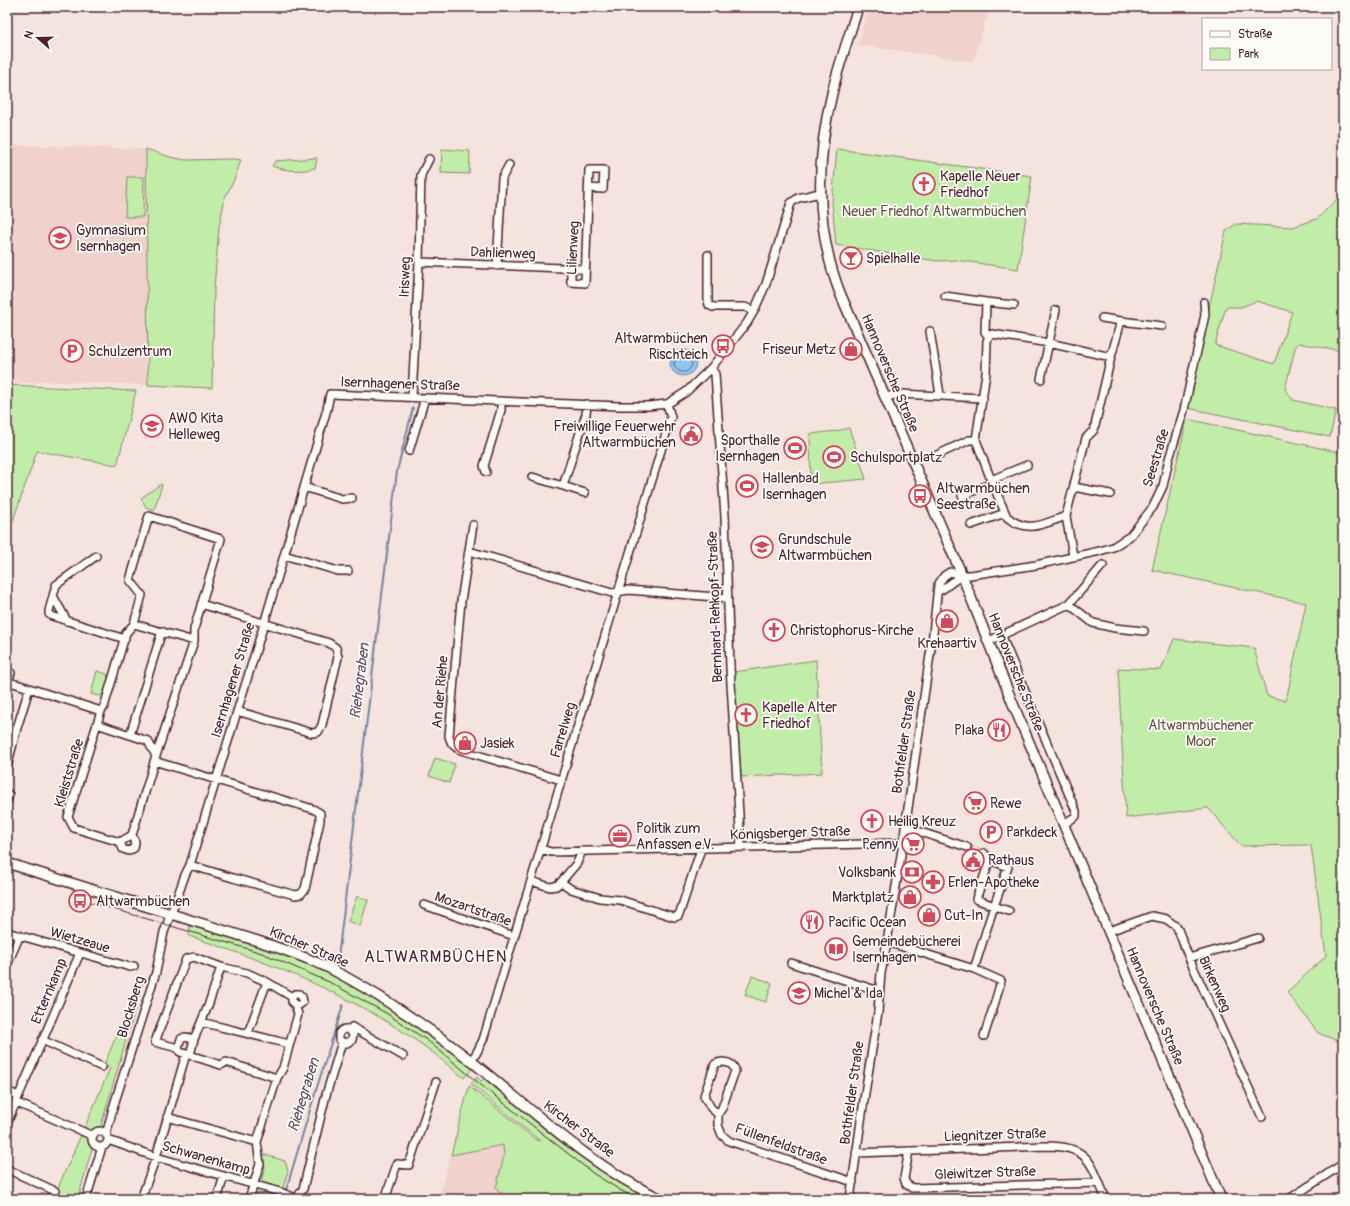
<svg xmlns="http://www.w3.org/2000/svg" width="1350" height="1206" font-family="Pangolin,sans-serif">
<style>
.built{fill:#f0d1cc}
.green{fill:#c2eda9;stroke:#86866a;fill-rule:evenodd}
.water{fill:#91c5ef;stroke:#7583a1}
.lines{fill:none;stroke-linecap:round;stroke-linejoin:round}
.shore{stroke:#666179;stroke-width:1}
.stream{stroke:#7583a1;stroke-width:2}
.minor-tunnel{stroke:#d3bcba;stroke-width:7;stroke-dasharray:7 3.5;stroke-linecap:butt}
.minor-casing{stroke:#4a1f2b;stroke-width:10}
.secondary-casing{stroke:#4a1f2b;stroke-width:12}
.minor{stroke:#fdfcf7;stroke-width:7}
.secondary{stroke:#fdfcf7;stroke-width:9}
.tram{stroke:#4a1f2b;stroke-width:1}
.labels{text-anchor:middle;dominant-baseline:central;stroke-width:3.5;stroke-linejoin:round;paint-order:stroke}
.poi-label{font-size:14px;fill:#4a1f2b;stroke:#fdfcf7;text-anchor:start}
.park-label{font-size:14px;fill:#68524a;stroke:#fdfcf7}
.street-label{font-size:14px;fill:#4a1f2b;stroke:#fdfcf7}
.water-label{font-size:15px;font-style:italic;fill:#5f5166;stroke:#fdfcf7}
.quarter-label{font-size:16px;letter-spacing:1px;fill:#4a1f2b;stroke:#fdfcf7}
</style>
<rect width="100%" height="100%" fill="#f5e3de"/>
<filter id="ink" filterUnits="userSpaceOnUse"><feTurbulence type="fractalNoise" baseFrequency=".025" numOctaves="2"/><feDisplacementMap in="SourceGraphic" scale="8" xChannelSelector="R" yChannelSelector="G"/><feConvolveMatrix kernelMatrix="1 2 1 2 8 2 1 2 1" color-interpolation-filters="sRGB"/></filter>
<g filter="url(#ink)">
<path class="built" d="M869 7H990L973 61 858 45Z
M7 145 146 149 148 385 41 381 34 383 7 382Z
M7 936 15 940 7 962Z
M504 1145V1156L518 1199H438L451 1155Z"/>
<path class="green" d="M146 149 170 157 185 160 235 159 241 160 234 180 225 197 219 227 214 289 212 388 148 385Z
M442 149 470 151 469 174 441 173Z
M837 149 1032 176 1018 269 956 260 937 261 836 245 832 202Z
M317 158 315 168C301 172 285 171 272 166L275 161Z
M127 177H144L143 217H125Z
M1343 193V351L1298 343 1295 348 1285 389 1293 400 1336 410 1330 437 1187 408 1226 231 1236 224 1293 227 1317 219ZM1257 301 1292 312 1274 364 1215 345 1226 307H1241Z
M7 385 136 391 117 465 37 451 7 538Z
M1187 419 1343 453V1043L1318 1033 1287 992 1326 956 1311 845 1241 846 1208 808 1126 818 1118 668 1161 670 1174 639 1254 648 1267 696 1286 701 1306 603 1152 570Z
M849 428 866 479 811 484 810 434 837 431Z
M161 484 162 485 154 510 146 507 141 498Z
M816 660 822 773 741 777 734 672Z
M97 671 107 674 109 683 106 693 99 696 91 694Z
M435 758 455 764 449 783 429 776Z
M357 896 368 900 360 926 348 921Z
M190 925C231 938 273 948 312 965 369 990 424 1029 473 1068L464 1078C451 1068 438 1056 424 1046 351 994 273 964 189 936Z
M752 976 772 983 766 1002 745 995Z
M141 978 144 979 100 1129 92 1133 84 1129 110 1068 104 1065Z
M477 1077 481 1081 485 1078 548 1130 653 1199H518L517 1195 506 1197 496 1188 504 1156 503 1145 451 1155 469 1086 536 1140 540 1141 471 1084Z
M82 1133 89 1136V1142L92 1148 78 1199H53Z
M262 1154 285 1161 288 1171 283 1188 261 1182 265 1167Z"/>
<path class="water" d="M670 363a13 13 0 1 1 26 0a13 13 0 1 1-26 0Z"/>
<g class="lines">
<path class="shore" d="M674 363a9 9 0 1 1 18 0a9 9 0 1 1-18 0Z"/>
<path class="stream" d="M338 958 397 471 413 408
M286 1190 312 1103 343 1005"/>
<path class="minor-tunnel" d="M967 847 984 853"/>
<g class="minor-casing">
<path id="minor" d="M708 255V301L709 305 713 307H745L754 311
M419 262 585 269
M497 266 502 178 509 165
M571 269V282L585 283 589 170H604L603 189 589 188
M945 296 986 302
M1102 318 1121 321 1111 357
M1121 321 1162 326
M930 331 940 395
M989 337 985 332 986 302 1014 305
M711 368 715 374 725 516 730 667 741 847
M1041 379 1056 310
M412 397 419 262 421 175 429 159
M886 397 899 394 983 398
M409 451 425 398
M935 456 969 440H976
M486 472 484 466 501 410V401
M532 477 563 486 586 414 587 404
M991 480 1027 465
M563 486 585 493
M304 487 342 499 352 498
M1074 487 1110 494
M962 496 992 483
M1066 516C1043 524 1028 534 1007 517L991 480 976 440 986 373 987 341 989 337 992 334 1049 343 1111 357 1094 430 1086 438 1066 516 1073 556
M473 525 461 601 449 736C451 744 454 747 461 750L561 780
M971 525 1005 513
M469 551 612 593 628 590 728 598
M284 555 338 571H348
M96 556 56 585 49 611V614L52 616 125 639
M938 591 943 589 962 575
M53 596 67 621
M201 604 329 643 336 648 338 657 322 725 318 732 312 733 237 711
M1069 604 1093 623 1115 628 1144 631
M134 624 194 641
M1001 635 1076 811V816L1064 824
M989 641 1069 604 1103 565
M7 672 11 673 8 682
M7 681 101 711
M97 724 68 817 74 828 120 842 132 835 156 756 194 641V629L221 539 149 516 130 580 142 595 134 624 126 633 104 707 101 711 97 724 148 741 156 756
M130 735 162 631
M154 761 313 809 320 813V821L305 889 301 894 295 895 233 878 190 865
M7 767 17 728 29 689
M7 793 9 795 7 801
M905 827 967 847
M120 842 123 849 129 851 134 848 135 842 132 835
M541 849 551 852 903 843
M984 853 990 860
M990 860 1008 867 994 906 976 899Z
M531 881 550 887 556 886 561 882 577 863 582 851
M561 882 571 889 600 898 620 900 674 917 678 916 680 912 701 849
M424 905 514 936
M1109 931 1152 916 1166 919 1177 927 1189 958 1262 1117
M7 932 130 967 134 966
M887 942 974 969 1001 981 995 1002 984 1036
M1189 958 1258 938
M791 963 879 991
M7 965 20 935
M974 969 994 906 1009 911
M201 1022 289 1044
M350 1030 352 1027 403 1056
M248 1033 267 982
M194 1039 185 1037 181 1039 178 1048 180 1052 221 1065 226 1062 277 1078
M42 1040 102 1067
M178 1048 155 1042 186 959 194 957 221 967
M190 1055 194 1039 208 1006 221 967 247 973 267 982 292 997
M470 1061 476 1054 483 1040 671 417 667 404
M7 1091 18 1096
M15 1102 93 1136
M718 1114 711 1108 704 1096 715 1064C722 1060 734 1062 735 1071L722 1108 718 1114V1125L722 1135 729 1141 853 1182
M167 1117 257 1142
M7 1123 80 953
M92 1139a8 8 0 1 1 16 0a8 8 0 1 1-16 0Z
M106 1135 113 1108 156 972 164 932 178 895 185 875 190 865 264 624 320 433 327 409 330 394 619 406H648L667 404 686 392 711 368 747 323 754 311 766 284 791 203 798 198 820 193
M108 1140 156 1157 280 1192 298 1199
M909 1151 904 1178 906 1184 912 1188 1099 1183
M856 1153 1047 1146C1090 1146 1091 1164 1106 1199
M7 1169 55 1191
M297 1198 303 1189 326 1095 342 1042 347 1043 352 1040 353 1034C348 1028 344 1027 339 1033V1039L342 1042
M86 1199 102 1147
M141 1199 156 1157 186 1054
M215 1199 218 1196 224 1176
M249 1199 260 1164 257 1142 277 1078 283 1068 298 1014 295 1005H299L303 1002 302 997 299 994H295L292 997V1002L295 1005
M385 1199 397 1164 409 1165 436 1082
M850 1199 865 1093 878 1012 881 973 887 942 903 843 933 634 938 585 944 576 950 572 962 575H970L1036 565 1100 551 1113 547 1130 536 1153 507 1163 486 1169 459 1184 410 1205 315 1204 302
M1289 1199 1343 1164"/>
</g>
<g class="secondary-casing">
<path id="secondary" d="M858 7C850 34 840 61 833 89 816 158 814 226 840 293L962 575 1013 704 1221 1199
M7 863 261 942C285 950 309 958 331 969 377 993 420 1022 461 1053 526 1103 585 1164 661 1199"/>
</g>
<use href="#minor" class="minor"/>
<use href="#secondary" class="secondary"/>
<path class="tram" d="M80 899 262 953 329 982 386 1013 428 1041 486 1089 594 1174 620 1190 637 1199"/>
</g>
</g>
<defs>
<g id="church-ring" transform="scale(1.15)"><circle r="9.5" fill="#fdfcf7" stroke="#d1495b" stroke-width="1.5"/><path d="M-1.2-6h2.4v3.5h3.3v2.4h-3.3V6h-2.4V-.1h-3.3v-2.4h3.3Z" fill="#d1495b"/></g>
<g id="school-ring" transform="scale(1.15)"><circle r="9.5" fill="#fdfcf7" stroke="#d1495b" stroke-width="1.5"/><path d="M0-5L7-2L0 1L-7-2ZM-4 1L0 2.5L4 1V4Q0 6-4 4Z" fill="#d1495b"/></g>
<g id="bar-ring" transform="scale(1.15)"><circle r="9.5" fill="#fdfcf7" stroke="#d1495b" stroke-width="1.5"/><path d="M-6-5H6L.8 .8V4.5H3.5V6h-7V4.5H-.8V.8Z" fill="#d1495b"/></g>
<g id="bus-ring" transform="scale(1.15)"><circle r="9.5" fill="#fdfcf7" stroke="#d1495b" stroke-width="1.5"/><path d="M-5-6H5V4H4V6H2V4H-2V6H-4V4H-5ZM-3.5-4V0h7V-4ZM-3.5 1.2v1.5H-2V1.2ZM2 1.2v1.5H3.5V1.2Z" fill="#d1495b"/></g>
<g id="shop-ring" transform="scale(1.15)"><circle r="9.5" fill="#fdfcf7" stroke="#d1495b" stroke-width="1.5"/><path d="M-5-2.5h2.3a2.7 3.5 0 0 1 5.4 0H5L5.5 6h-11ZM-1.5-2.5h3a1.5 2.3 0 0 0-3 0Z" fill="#d1495b"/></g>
<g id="parking-ring" transform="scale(1.15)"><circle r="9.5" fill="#fdfcf7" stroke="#d1495b" stroke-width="1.5"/><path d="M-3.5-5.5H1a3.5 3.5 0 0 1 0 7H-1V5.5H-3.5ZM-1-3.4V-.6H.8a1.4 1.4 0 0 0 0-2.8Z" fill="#d1495b"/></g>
<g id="civic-ring" transform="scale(1.15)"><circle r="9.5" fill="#fdfcf7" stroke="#d1495b" stroke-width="1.5"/><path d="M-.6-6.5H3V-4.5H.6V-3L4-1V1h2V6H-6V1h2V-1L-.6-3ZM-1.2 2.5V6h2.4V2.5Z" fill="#d1495b"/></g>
<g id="stadium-ring" transform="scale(1.15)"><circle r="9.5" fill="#fdfcf7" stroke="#d1495b" stroke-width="1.5"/><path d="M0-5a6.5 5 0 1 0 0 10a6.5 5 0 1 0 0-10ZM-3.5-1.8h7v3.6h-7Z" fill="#d1495b"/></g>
<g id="restaurant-ring" transform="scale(1.15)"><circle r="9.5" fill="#fdfcf7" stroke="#d1495b" stroke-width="1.5"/><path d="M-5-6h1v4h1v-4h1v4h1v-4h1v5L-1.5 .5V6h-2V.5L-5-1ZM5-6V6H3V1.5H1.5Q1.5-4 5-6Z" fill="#d1495b"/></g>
<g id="supermarket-ring" transform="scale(1.15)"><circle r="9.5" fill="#fdfcf7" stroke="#d1495b" stroke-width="1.5"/><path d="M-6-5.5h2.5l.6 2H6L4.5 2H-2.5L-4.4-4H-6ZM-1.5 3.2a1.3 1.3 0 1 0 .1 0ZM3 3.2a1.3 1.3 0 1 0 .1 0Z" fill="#d1495b"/></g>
<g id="office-ring" transform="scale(1.15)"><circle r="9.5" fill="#fdfcf7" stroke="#d1495b" stroke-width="1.5"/><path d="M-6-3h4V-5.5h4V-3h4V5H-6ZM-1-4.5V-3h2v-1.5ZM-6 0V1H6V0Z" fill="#d1495b"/></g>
<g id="bank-ring" transform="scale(1.15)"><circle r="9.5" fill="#fdfcf7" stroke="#d1495b" stroke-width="1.5"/><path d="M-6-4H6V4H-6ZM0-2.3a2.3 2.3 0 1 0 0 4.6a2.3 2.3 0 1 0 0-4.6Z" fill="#d1495b"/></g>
<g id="pharmacy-ring" transform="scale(1.15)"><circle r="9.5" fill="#fdfcf7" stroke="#d1495b" stroke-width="1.5"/><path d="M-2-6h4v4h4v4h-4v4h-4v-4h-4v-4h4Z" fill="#d1495b"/></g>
<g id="library-ring" transform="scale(1.15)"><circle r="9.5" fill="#fdfcf7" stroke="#d1495b" stroke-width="1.5"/><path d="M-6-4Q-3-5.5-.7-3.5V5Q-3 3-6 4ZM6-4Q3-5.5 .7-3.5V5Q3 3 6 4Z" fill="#d1495b"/></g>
</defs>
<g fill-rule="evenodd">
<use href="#church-ring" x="924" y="184"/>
<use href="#school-ring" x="60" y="238"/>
<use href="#bar-ring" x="851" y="258"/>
<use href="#bus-ring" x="723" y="346"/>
<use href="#shop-ring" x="851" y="349"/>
<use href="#parking-ring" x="72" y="351"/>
<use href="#school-ring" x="152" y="426"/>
<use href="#civic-ring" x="691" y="434"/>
<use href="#stadium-ring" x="795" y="448"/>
<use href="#stadium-ring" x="834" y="457"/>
<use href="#stadium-ring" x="747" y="486"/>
<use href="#bus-ring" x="920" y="496"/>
<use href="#school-ring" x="762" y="547"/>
<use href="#shop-ring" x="947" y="621"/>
<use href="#church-ring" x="774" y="630"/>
<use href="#church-ring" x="746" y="715"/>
<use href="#restaurant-ring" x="999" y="730"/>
<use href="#shop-ring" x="465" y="743"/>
<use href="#supermarket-ring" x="975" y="803"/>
<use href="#church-ring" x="872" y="821"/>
<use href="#parking-ring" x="991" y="832"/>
<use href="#office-ring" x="620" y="836"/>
<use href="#supermarket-ring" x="913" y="844"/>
<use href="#civic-ring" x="973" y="860"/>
<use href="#bank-ring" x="912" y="872"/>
<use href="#pharmacy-ring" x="933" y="882"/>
<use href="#shop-ring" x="910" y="897"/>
<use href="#bus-ring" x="80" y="901"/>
<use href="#shop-ring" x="929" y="915"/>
<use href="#restaurant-ring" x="812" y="922"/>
<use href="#library-ring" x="836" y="949"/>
<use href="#school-ring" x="799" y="993"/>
</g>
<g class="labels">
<g class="poi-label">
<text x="940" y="176">Kapelle Neuer<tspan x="940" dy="16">Friedhof</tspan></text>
<text x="76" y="230">Gymnasium<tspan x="76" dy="16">Isernhagen</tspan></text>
<text x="866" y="258">Spielhalle</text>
<text x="708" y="338" text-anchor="end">Altwarmbüchen<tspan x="708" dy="16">Rischteich</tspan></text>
<text x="836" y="349" text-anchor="end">Friseur Metz</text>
<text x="88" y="351">Schulzentrum</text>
<text x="168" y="418">AWO Kita<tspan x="168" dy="16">Helleweg</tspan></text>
<text x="676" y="426" text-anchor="end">Freiwillige Feuerwehr<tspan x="676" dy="16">Altwarmbüchen</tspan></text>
<text x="780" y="440" text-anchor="end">Sporthalle<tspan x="780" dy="16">Isernhagen</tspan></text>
<text x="850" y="457">Schulsportplatz</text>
<text x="762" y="478">Hallenbad<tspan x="762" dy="16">Isernhagen</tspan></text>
<text x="936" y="488">Altwarmbüchen<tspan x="936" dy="16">Seestraße</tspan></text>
<text x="778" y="539">Grundschule<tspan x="778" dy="16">Altwarmbüchen</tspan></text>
<text x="790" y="630">Christophorus-Kirche</text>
<text x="947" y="643" text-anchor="middle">Krehaartiv</text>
<text x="762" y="707">Kapelle Alter<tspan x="762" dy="16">Friedhof</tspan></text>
<text x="984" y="730" text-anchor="end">Plaka</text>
<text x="480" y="743">Jasiek</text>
<text x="990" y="803">Rewe</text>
<text x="888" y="821">Heilig Kreuz</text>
<text x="636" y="828">Politik zum<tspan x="636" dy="16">Anfassen e.V.</tspan></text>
<text x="1006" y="832">Parkdeck</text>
<text x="898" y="844" text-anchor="end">Penny</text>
<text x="988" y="860">Rathaus</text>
<text x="896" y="872" text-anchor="end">Volksbank</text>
<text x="948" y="882">Erlen-Apotheke</text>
<text x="894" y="897" text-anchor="end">Marktplatz</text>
<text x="96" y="901">Altwarmbüchen</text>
<text x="944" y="915">Cut-In</text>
<text x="828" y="922">Pacific Ocean</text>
<text x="852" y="941">Gemeindebücherei<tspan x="852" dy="16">Isernhagen</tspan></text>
<text x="814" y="993">Michel &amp; Ida</text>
</g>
<g class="park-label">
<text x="934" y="211">Neuer Friedhof Altwarmbüchen</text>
<text x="1201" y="725">Altwarmbüchener<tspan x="1201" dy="16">Moor</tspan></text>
</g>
<g class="street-label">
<text transform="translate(573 248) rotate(-87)">Lilienweg</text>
<text transform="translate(503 253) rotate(2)">Dahlienweg</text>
<text transform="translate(405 277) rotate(-88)">Irisweg</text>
<text transform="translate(890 373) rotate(67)">Hannoversche Straße</text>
<text transform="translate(400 384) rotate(2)">Isernhagener Straße</text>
<text transform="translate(1156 458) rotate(-73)">Seestraße</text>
<text transform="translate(715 607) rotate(-92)">Bernhard-Rehkopf-Straße</text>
<text transform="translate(1016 672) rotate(68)">Hannoversche Straße</text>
<text transform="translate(233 680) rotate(-73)">Isernhagener Straße</text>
<text transform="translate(440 692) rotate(-85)">An der Riehe</text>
<text transform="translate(563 730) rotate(-73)">Farrelweg</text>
<text transform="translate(904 742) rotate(-82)">Bothfelder Straße</text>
<text transform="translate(69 773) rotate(-73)">Kleiststraße</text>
<text transform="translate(790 833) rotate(-2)">Königsberger Straße</text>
<text transform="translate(473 909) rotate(19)">Mozartstraße</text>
<text transform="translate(80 940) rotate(16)">Wietzeaue</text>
<text transform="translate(309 947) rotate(23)">Kircher Straße</text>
<text transform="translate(1215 984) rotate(66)">Birkenweg</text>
<text transform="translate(49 991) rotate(-67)">Etternkamp</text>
<text transform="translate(1155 1006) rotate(67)">Hannoversche Straße</text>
<text transform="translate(131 1007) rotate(-73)">Blocksberg</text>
<text transform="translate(852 1093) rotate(-82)">Bothfelder Straße</text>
<text transform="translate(579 1129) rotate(37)">Kircher Straße</text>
<text transform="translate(995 1135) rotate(-2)">Liegnitzer Straße</text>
<text transform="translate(781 1144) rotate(20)">Füllenfeldstraße</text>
<text transform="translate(206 1158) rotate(16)">Schwanenkamp</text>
<text transform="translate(985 1173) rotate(-2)">Gleiwitzer Straße</text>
</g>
<g class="water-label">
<text transform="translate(360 681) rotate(-83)">Riehegraben</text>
<text transform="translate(304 1095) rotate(-73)">Riehegraben</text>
</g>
<g class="quarter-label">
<text x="436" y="957">ALTWARMBÜCHEN</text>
</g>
</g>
<rect width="1350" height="1206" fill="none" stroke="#fdfcf7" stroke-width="24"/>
<rect x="12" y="12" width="1326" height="1182" fill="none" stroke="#4a1f2b" stroke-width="1.5" filter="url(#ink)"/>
<rect x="1202" y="18" width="130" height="52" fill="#fdfcf7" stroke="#b5a4a5"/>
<rect x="1210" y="31" width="20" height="6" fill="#fdfcf7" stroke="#b5a4a5"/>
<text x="1238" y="38" font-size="12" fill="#4a1f2b">Straße</text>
<rect x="1210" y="48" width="20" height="12" fill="#c2eda9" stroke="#b5a4a5"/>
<text x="1238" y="58" font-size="12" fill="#4a1f2b">Park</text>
<g transform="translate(38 38) rotate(290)" stroke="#fdfcf7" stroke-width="3" paint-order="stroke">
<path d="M0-3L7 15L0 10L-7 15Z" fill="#4a1f2b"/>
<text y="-6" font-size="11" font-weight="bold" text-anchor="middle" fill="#4a1f2b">N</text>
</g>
</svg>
